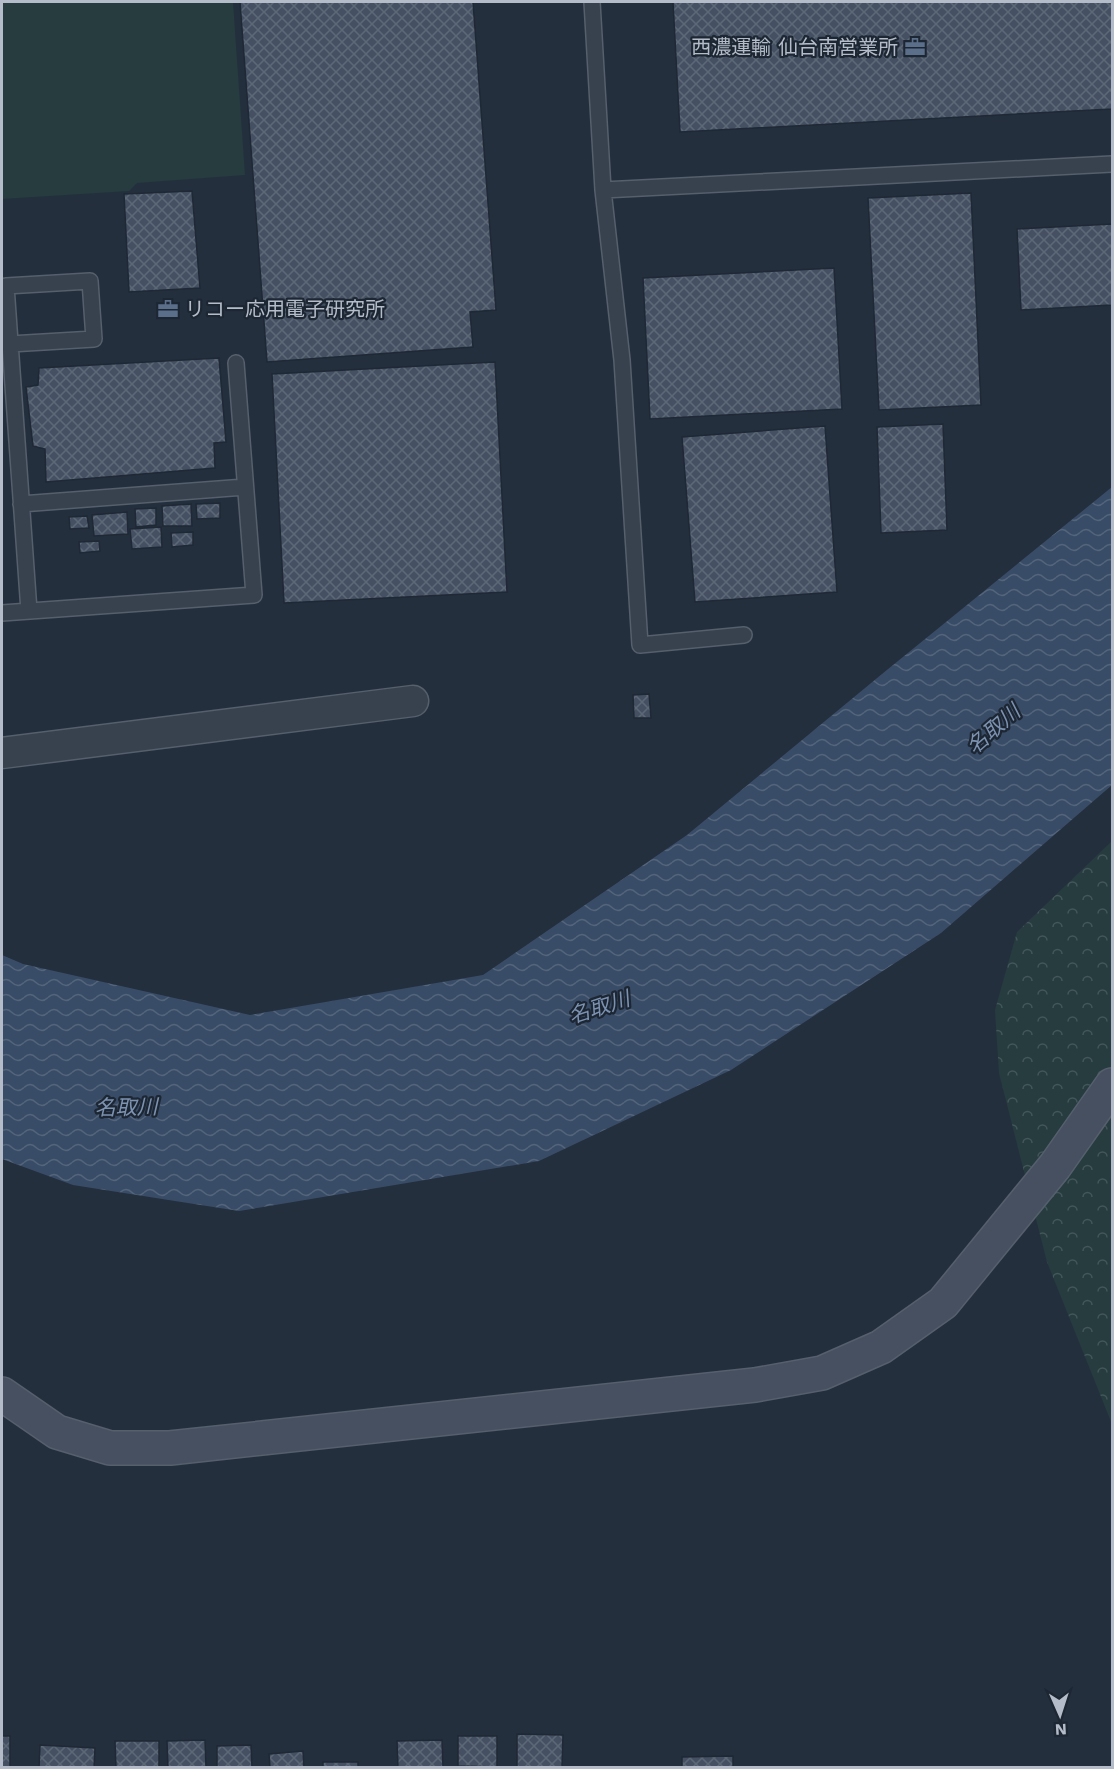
<svg xmlns="http://www.w3.org/2000/svg" width="1114" height="1769" font-family="'Work Sans','Noto Sans JP',sans-serif">
<style>
.green{fill:#263c3f}
.forest{fill:url(#forest-crowns)}
.water{fill:url(#water-waves)}
.building{fill:url(#building-cross-hatch);stroke:#1f2835;stroke-width:1.5}
.lines{fill:none;stroke-linecap:round;stroke-linejoin:round}
.lane-casing{stroke:#565f6c;stroke-width:18}
.street-casing{stroke:#565f6c;stroke-width:33}
.secondary-casing{stroke:#565f6c;stroke-width:36}
.lane{stroke:#38414e;stroke-width:15}
.street{stroke:#38414e;stroke-width:30}
.secondary{stroke:#465061;stroke-width:33}
.labels{text-anchor:middle;dominant-baseline:central;stroke-width:4.5;stroke-linejoin:round;paint-order:stroke}
.poi-label{font-size:20px;fill:#b4bcc9;stroke:#1d2633;text-anchor:end}
.water-label{font-size:21px;font-style:italic;fill:#7c92b1;stroke:#1d2633}
</style>
<defs>
<pattern id="forest-crowns" width="20" height="18" patternUnits="userSpaceOnUse" patternTransform="scale(1.5)"><rect width="20" height="18" fill="#263c3f"/><path d="M2 6a3 3 0 1 1 6 0M12 15a3 3 0 1 1 6 0" fill="none" stroke="#435659"/></pattern>
<pattern id="water-waves" width="16" height="10" patternUnits="userSpaceOnUse" patternTransform="scale(1.5)"><rect width="16" height="10" fill="#394c67"/><path d="M0 5q4-4 8 0t8 0" fill="none" stroke="#53647b"/></pattern>
<pattern id="building-cross-hatch" width="8" height="8" patternUnits="userSpaceOnUse" patternTransform="scale(1.5)"><rect width="8" height="8" fill="#455162"/><path d="M0 0l8 8M0 8l8-8" fill="none" stroke="#5d6877"/></pattern>
</defs>
<rect width="100%" height="100%" fill="#242f3e"/>
<path class="green" d="M2 2H233L245 175 137 183 129 191 2 199Z"/>
<path class="forest" d="M1112 841V1424L1047 1262 999 1073 995 1010 1017 932Z"/>
<path class="water" d="M1112 487V785L941 933 731 1070 539 1161 239 1211 73 1185 2 1159V955L23 964 250 1015 483 975 687 835 882 674Z"/>
<path class="building" d="M240 2H473L496 310 470 312 473 347 267 362Z
M673 2H1112V109L680 132Z
M192 191 200 288 129 292 124 194Z
M971 193 981 405 879 410 868 198Z
M1112 224V305L1021 310 1017 229Z
M834 268 842 409 650 419 643 278Z
M219 358 226 442 214 443 215 468 46 482 45 449 33 446 26 387 38 385 39 368Z
M495 362 507 592 284 603 272 374Z
M943 424 947 530 881 533 877 427Z
M825 426 837 592 695 602 682 437Z
M220 503V518L197 519 196 504Z
M191 504 192 526H163L162 506Z
M156 508V525L136 527 135 509Z
M127 512 128 534 94 536 92 515Z
M87 516 89 528 70 529 69 517Z
M161 527 162 547 132 549 130 529Z
M193 532V545L172 547 171 533Z
M99 541 100 551 80 553 79 542Z
M649 694 651 718H634L633 695Z
M517 1734 563 1735 562 1767H517Z
M2 1736H10V1768H2Z
M458 1736H497V1767L458 1766Z
M205 1740 206 1768H168L167 1741Z
M442 1740 443 1768H398L397 1741Z
M115 1741H159V1768H116Z
M40 1745 95 1748 94 1768H39Z
M251 1745 252 1768H217V1746Z
M303 1751 304 1768H270L269 1754Z
M733 1756V1768H682V1757Z
M323 1762H358V1768H323Z"/>
<g class="lines">
<g class="lane-casing">
<path id="lane" d="M592 2 603 190 622 360 640 645 744 635
M603 190 1112 164
M6 286 90 281 94 339 10 344
M2 287 6 286 29 611
M21 504 245 487
M2 613 254 595 236 363"/>
</g>
<g class="street-casing">
<path id="street" d="M2 753 413 701"/>
</g>
<g class="secondary-casing">
<path id="secondary" d="M2 1394 57 1432 110 1448H170L755 1385 822 1373 881 1347 943 1303 1055 1166 1112 1085"/>
</g>
<use href="#lane" class="lane"/>
<use href="#street" class="street"/>
<use href="#secondary" class="secondary"/>
</g>
<defs>
<g id="office-bare" transform="scale(1.62)"><path d="M-6-3h4V-5.5h4V-3h4V5H-6ZM-1-4.5V-3h2v-1.5ZM-6 0V1H6V0Z" fill="#5c6f8a" stroke="#1d2633" stroke-width="2.5" paint-order="stroke"/></g>
</defs>
<g fill-rule="evenodd">
<use href="#office-bare" x="915" y="47"/>
<use href="#office-bare" x="168" y="309"/>
</g>
<g class="labels">
<g class="poi-label">
<text x="898" y="47">西濃運輸 仙台南営業所</text>
<text x="185" y="309" text-anchor="start">リコー応用電子研究所</text>
</g>
<g class="water-label">
<text transform="translate(993 729) rotate(-41)">名取川</text>
<text transform="translate(599 1007) rotate(-18)">名取川</text>
<text transform="translate(126 1107) rotate(-1)">名取川</text>
</g>
</g>
<rect width="1114" height="1769" fill="none" stroke="#b4bcc9" stroke-width="6"/>
<g transform="translate(1060 1715) rotate(177)" stroke="#1d2633" stroke-width="4.5" paint-order="stroke">
<path d="M0-4.5L10 22L0 15L-10 22Z" fill="#b4bcc9"/>
<text y="-9" font-size="16" font-weight="bold" text-anchor="middle" fill="#b4bcc9">N</text>
</g>
</svg>
